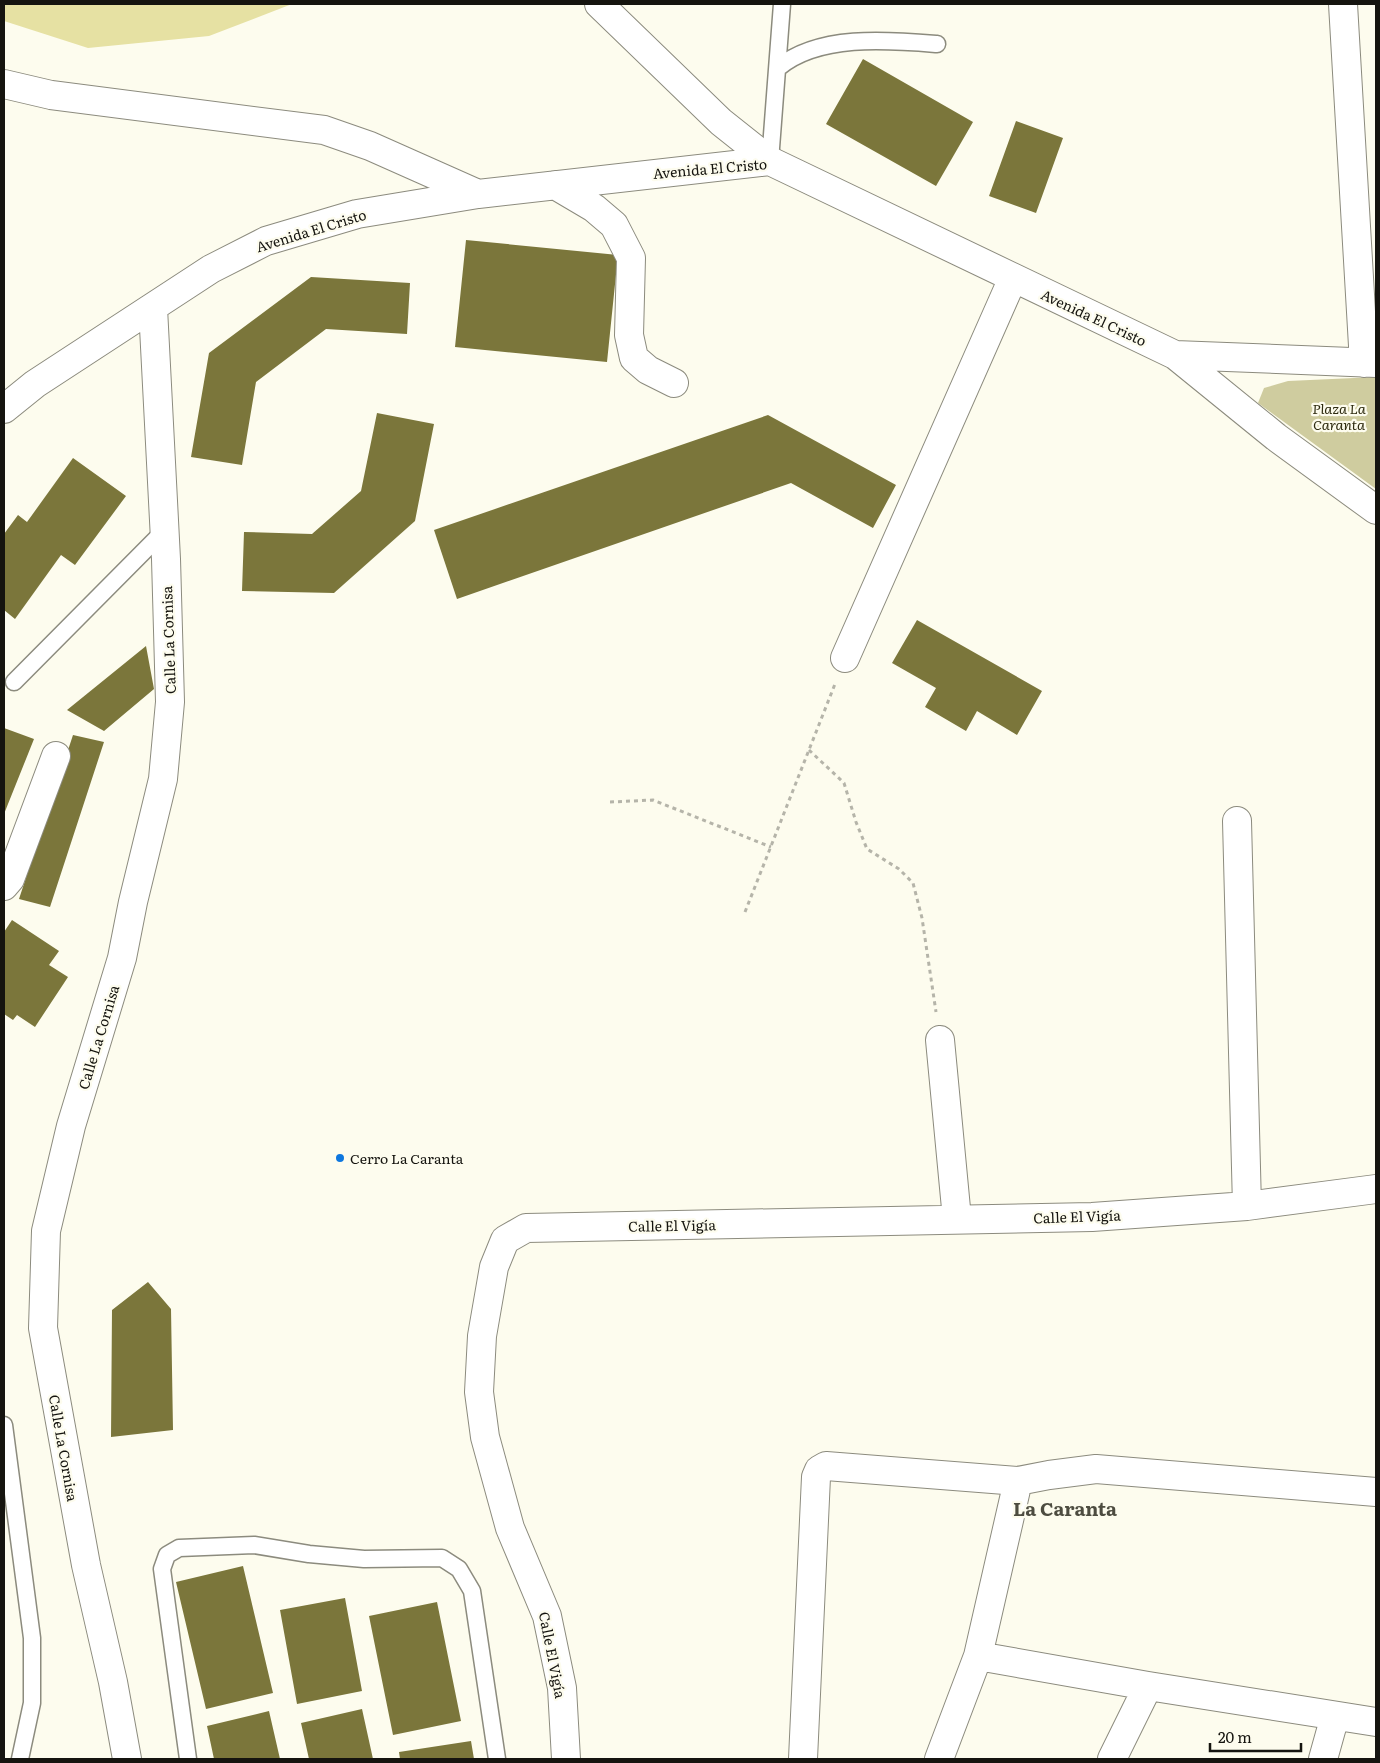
<svg xmlns="http://www.w3.org/2000/svg" width="1380" height="1763" font-family="Literata,serif">
<style>
.green{fill:#cfcc9f}
.water{fill:#e6e1a3}
.building{fill:#7b763b}
.lines{fill:none;stroke-linecap:round;stroke-linejoin:round}
.lane-casing{stroke:#8c8b7e;stroke-width:19}
.street-casing{stroke:#8c8b7e;stroke-width:30}
.path{stroke:#b5b4a9;stroke-width:3;stroke-dasharray:4 4;stroke-linecap:butt}
.lane{stroke:#fff;stroke-width:16}
.street{stroke:#fff;stroke-width:28}
.poi-dot{fill:#0e77df;stroke:#fdfcee;stroke-width:2}
.labels{text-anchor:middle;dominant-baseline:central;stroke-width:4.5;stroke-linejoin:round;paint-order:stroke}
.street-label{font-size:14px;fill:#15140f;stroke:#fdfcee}
.park-label{font-size:14px;font-style:italic;fill:#2e2b10;stroke:#fdfcee}
.poi-label{font-size:14px;fill:#15140f;stroke:#fdfcee;text-anchor:start}
.district-label{font-size:19px;font-weight:bold;fill:#4d4c40;stroke:#fdfcee}
</style>
<rect width="100%" height="100%" fill="#fdfcee"/>
<path class="green" d="M1376 377V489L1258 403 1264 388 1288 381Z"/>
<path class="water" d="M4 4H292L209 36 88 48 4 21Z"/>
<path class="building" d="M863 59 973 122 936 186 826 124Z
M1016 121 1063 138 1036 213 989 196Z
M466 240 618 255 607 362 455 347Z
M311 277 410 283 407 334 326 329 256 382 242 465 191 457 209 353Z
M377 413 434 424 415 521 334 593 242 591 244 532 312 534 361 491Z
M768 415 896 485 873 528 791 483 457 599 434 530Z
M73 458 126 496 75 565 61 555 15 619 4 610V534L18 515 27 522Z
M917 620 1042 691 1017 735 977 711 966 731 925 707 936 688 892 663Z
M146 646 154 689 104 731 67 710Z
M4 728 34 739 4 814Z
M73 735 104 742 50 907 19 899Z
M12 920 59 951 49 965 68 977 35 1027 17 1015 13 1020 4 1014V932Z
M148 1282 171 1309 173 1430 111 1437 112 1310Z
M243 1566 273 1693 206 1709 176 1582Z
M345 1598 362 1691 297 1704 280 1610Z
M437 1602 461 1721 393 1735 369 1616Z
M362 1709 373 1759H309L301 1723Z
M269 1711 280 1759H214L207 1726Z
M471 1741 474 1759H400L399 1752Z"/>
<g class="lines">
<g class="lane-casing">
<path id="lane" d="M778 68C818 34 888 40 937 44
M770 161 782 4
M14 682 164 531
M4 1425 32 1638V1703L20 1759
M188 1759 162 1569 167 1555 179 1548 254 1545 309 1554 364 1559 442 1558 459 1569 472 1591 497 1759"/>
</g>
<g class="street-casing">
<path id="street" d="M599 4 721 122 770 161
M1343 4 1364 363
M4 84 51 95 324 130 370 146 478 194
M555 185 594 208 614 225 631 258 629 335 634 358 648 370 674 383
M1175 355 1376 363
M4 409 35 384 211 269 266 241 357 214 478 194 770 161 1175 355 1276 437 1376 510
M845 658 1013 278
M1237 821 1247 1206
M4 886 10 879 56 756
M940 1040 957 1219
M978 1656 1148 1686 1376 1722
M127 1759 113 1682 86 1565 43 1328 46 1231 71 1126 122 958 133 902 163 779 170 702 166 559 153 308
M566 1759 562 1688 547 1616 510 1528 485 1437 479 1392 482 1336 494 1267 505 1240 526 1228 1092 1217 1247 1206 1376 1189
M803 1759 816 1477 819 1470 826 1466 1018 1481 1049 1475 1096 1469 1376 1492
M939 1759 978 1656 1018 1481
M1112 1759 1148 1686
M1323 1759 1335 1716"/>
</g>
<path class="path" d="M809 750 844 783 856 822 867 849 899 869 913 883 922 918 936 1012
M610 802 653 800 771 847
M745 912 835 684"/>
<use href="#lane" class="lane"/>
<use href="#street" class="street"/>
</g>
<circle class="poi-dot" cx="340" cy="1158" r="5"/>
<g class="labels">
<g class="street-label">
<text transform="translate(710 168) rotate(-5)">Avenida El Cristo</text>
<text transform="translate(311 230) rotate(-17)">Avenida El Cristo</text>
<text transform="translate(1094 317) rotate(25)">Avenida El Cristo</text>
<text transform="translate(168 640) rotate(-92)">Calle La Cornisa</text>
<text transform="translate(98 1037) rotate(-73)">Calle La Cornisa</text>
<text transform="translate(1077 1216) rotate(-2)">Calle El Vigía</text>
<text transform="translate(672 1225) rotate(-1)">Calle El Vigía</text>
<text transform="translate(64 1448) rotate(80)">Calle La Cornisa</text>
<text transform="translate(553 1655) rotate(79)">Calle El Vigía</text>
</g>
<g class="park-label">
<text x="1339" y="408">Plaza La<tspan x="1339" dy="16">Caranta</tspan></text>
</g>
<g class="poi-label">
<text x="350" y="1158">Cerro La Caranta</text>
</g>
<g class="district-label">
<text x="1065" y="1508">La Caranta</text>
</g>
</g>
<rect width="1380" height="1763" fill="none" stroke="#15140f" stroke-width="10"/>
<path d="M1210 1743v8h91v-8" fill="none" stroke="#15140f" stroke-width="2.5"/>
<text x="1218" y="1743" font-size="15" fill="#15140f" stroke="#fdfcee" stroke-width="4" paint-order="stroke">20 m</text>
</svg>
